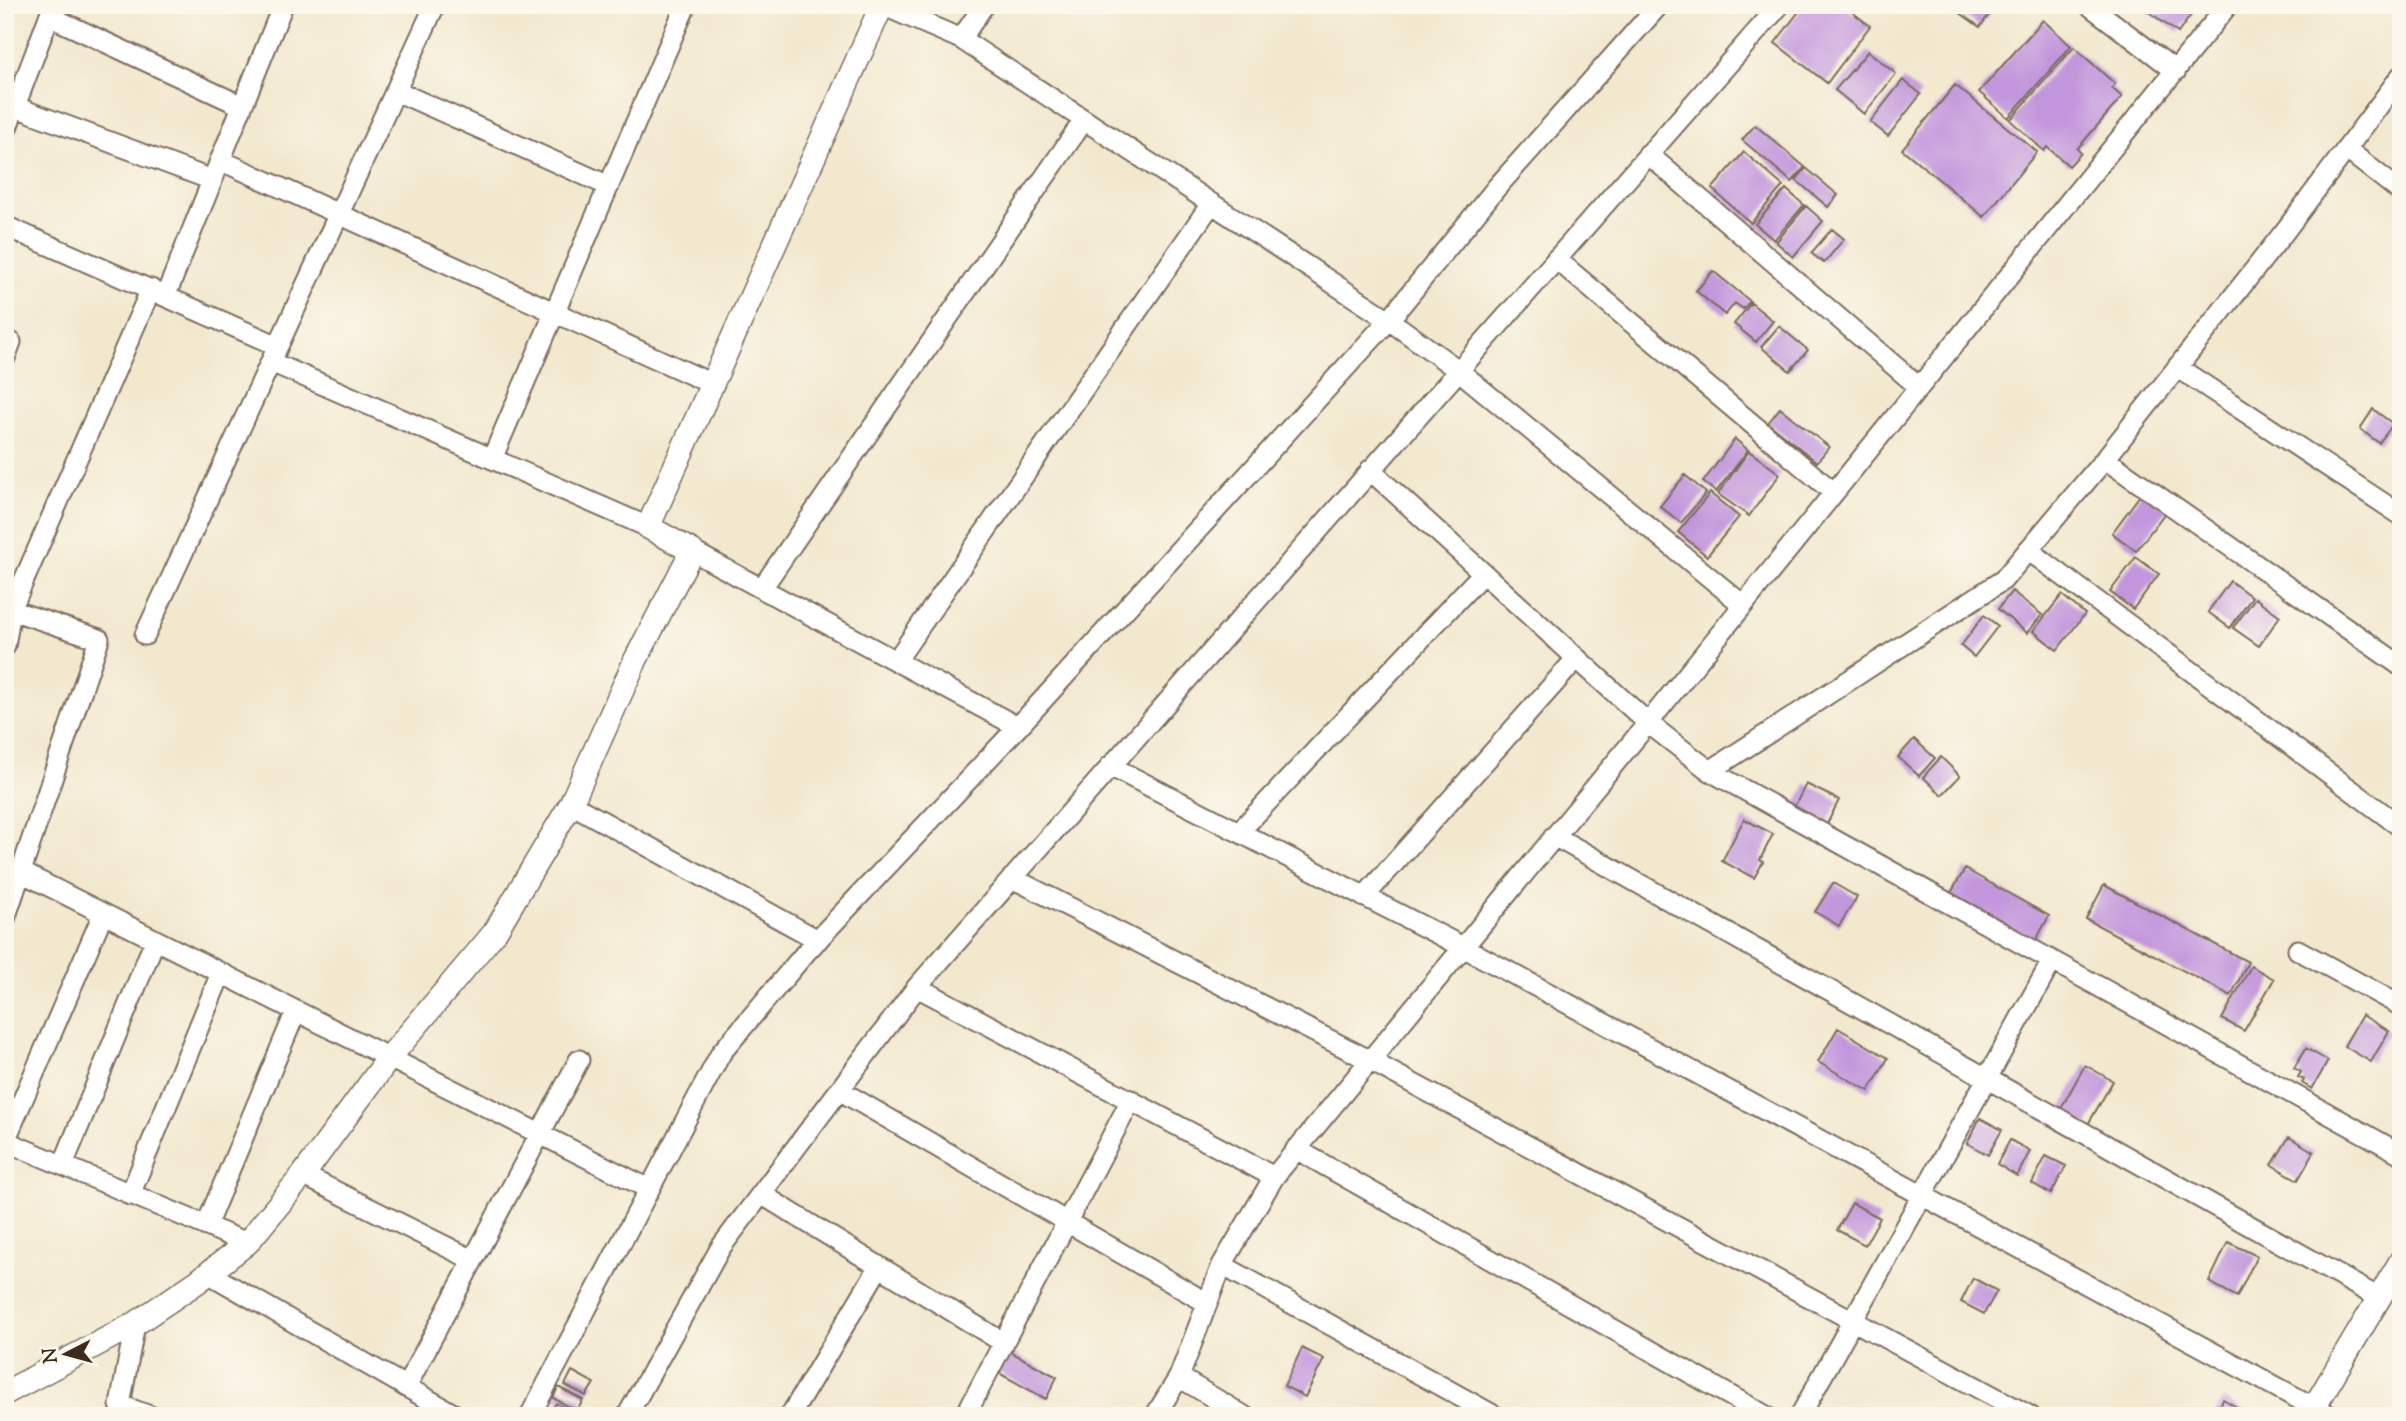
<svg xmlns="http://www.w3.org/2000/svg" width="2406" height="1421" font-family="'Sorts Mill Goudy',serif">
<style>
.building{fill:#c296dc}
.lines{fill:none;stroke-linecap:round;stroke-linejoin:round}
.minor-casing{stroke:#7b6c5c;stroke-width:23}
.tertiary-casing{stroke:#7b6c5c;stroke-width:26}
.minor{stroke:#fff;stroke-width:19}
.tertiary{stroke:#fff;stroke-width:23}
</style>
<rect width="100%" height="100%" fill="#fbf7ec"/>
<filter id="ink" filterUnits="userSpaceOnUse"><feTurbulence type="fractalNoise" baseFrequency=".0143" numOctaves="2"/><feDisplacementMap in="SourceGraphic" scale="14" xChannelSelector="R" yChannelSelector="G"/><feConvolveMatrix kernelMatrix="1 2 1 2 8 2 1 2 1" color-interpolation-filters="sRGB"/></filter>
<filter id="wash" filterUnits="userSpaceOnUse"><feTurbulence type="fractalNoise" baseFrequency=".00686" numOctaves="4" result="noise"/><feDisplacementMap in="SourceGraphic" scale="28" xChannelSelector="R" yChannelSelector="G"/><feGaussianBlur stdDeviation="1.57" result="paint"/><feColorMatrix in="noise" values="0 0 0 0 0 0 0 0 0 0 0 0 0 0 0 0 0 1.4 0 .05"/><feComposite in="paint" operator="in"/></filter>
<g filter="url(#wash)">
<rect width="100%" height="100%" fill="#f2e8ce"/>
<g id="blocks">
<path class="building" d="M1804 5H1843L1870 26 1827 83 1775 43Z
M1954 5H1996L1980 27 1952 7Z
M2143 5H2198L2178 33 2142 7Z
M2043 20 2071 46 2008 118 1979 92Z
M2074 47 2115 84 2112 88 2122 97 2077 149 2081 153 2069 166 2047 147 2044 151 2010 120Z
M1868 51 1896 74 1864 114 1835 90Z
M1903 80 1921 94 1888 136 1870 122Z
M1955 85 2037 152 1984 217 1902 149Z
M1755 125 1805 167 1792 182 1742 140Z
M1744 152 1783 186 1751 223 1712 189Z
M1806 168 1838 195 1828 207 1796 180Z
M1786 189 1804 205 1774 240 1755 224Z
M1806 206 1823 221 1793 257 1776 242Z
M1832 229 1844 239 1824 263 1811 253Z
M1713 271 1750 301 1743 309 1735 303 1725 315 1696 291Z
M1751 303 1773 321 1756 342 1734 324Z
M1779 326 1808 350 1790 371 1761 347Z
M1780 408 1829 447 1817 462 1768 423Z
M2373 409 2393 424 2379 443 2360 429Z
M1735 439 1748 450 1716 492 1703 482Z
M1749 451 1780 474 1749 516 1718 494Z
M1685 475 1706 493 1681 523 1660 506Z
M2143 491 2167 510 2136 551 2112 533Z
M1710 493 1739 517 1707 556 1678 532Z
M2136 557 2159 574 2133 609 2110 592Z
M2230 581 2252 597 2230 628 2208 612Z
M2012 591 2042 615 2027 633 1998 609Z
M2062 595 2085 614 2057 650 2033 631Z
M2255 598 2280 616 2259 646 2233 628Z
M1984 615 1998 626 1974 657 1961 646Z
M1914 739 1935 758 1919 776 1898 757Z
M1941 757 1960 776 1942 795 1923 777Z
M1806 784 1839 800 1826 826 1793 809Z
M1744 819 1773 834 1760 860 1763 862 1754 878 1722 861Z
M1965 869 2049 916 2034 944 1949 896Z
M1833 883 1857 897 1839 926 1815 912Z
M2104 885 2248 962 2231 996 2086 919Z
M2251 966 2274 979 2244 1031 2222 1019Z
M2362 1015 2389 1031 2371 1062 2344 1046Z
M1838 1028 1888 1058 1869 1091 1818 1062Z
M2306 1048 2328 1061 2312 1089 2302 1083 2304 1080 2298 1077 2301 1072 2294 1068Z
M2085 1065 2113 1081 2087 1126 2060 1110Z
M1980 1118 2002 1130 1988 1155 1967 1143Z
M2289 1137 2314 1152 2298 1180 2272 1165Z
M2010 1140 2030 1151 2017 1176 1997 1164Z
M2046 1156 2066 1166 2051 1194 2032 1183Z
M1852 1203 1880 1218 1865 1245 1837 1230Z
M2228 1242 2257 1256 2237 1297 2209 1282Z
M1973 1278 1997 1291 1984 1314 1961 1302Z
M1302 1348 1324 1359 1305 1397 1284 1386Z
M1009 1351 1057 1377 1046 1399 997 1372Z
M572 1371 594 1383 586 1396 565 1385Z
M558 1387 583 1400 577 1411 553 1398Z
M2223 1399 2252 1416H2213Z
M556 1403 578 1416H548Z"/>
</g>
</g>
<g filter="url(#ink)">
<use href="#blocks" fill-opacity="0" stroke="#7b6c5c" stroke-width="2"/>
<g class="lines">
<g class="minor-casing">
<path id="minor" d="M882 5 961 39 1389 320 1458 370 1743 605
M2089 5 2176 71
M49 16 242 106
M961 39 984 5
M396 91 609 186
M5 103 212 180
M5 133 53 6
M2346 149 2401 192
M1648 154 1919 387
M220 160 712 384
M5 226 278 346
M1556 259 1833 492
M166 295 283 5
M5 339 11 342 5 358
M271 362 648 527
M2177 367 2401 515
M492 459 686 5
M2105 459 2401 666
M1370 470 1648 723 1710 771 2003 580 2105 459 2285 231 2401 76
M2028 550 2401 827
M692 551 1018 727
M762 588 1084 120
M5 608 99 639 5 919
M145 635 435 5
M5 646 11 610 151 289
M896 661 1211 204
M1110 766 1463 947 2330 1416
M1710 771 2401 1154
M571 804 818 940
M1239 832 1483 573
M1554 836 2379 1298
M21 872 649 1189
M1012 878 1369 1060 2030 1416
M1364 897 1576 659
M2298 950 2401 1006
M917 987 1274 1177 1648 723 2228 5
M839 1090 1207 1303
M5 1141 247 1243
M5 1141 103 914
M1296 1149 1766 1416
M63 1165 155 940
M303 1175 473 1260
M1274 1177 1222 1265 1495 1416
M761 1194 1004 1343
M130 1195 221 973
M206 1226 296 1011
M208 1273 457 1416
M135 1324 120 1405 150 1416
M1179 1377 1244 1416
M406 1387 579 1060
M530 1416 721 1053 807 951 1018 727 1389 320 1497 187 1659 5
M627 1416 721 1247 917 987 1780 5
M790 1416 879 1267
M965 1416 1131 1100
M1155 1416 1179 1377 1222 1265
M1800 1416 2052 961"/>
</g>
<g class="tertiary-casing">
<path id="tertiary" d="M5 1393 135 1324 197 1282 247 1243 303 1175 389 1058 495 932 571 804 636 659 692 551 648 527 882 5
M2309 1416 2401 1261"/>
</g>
<use href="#minor" class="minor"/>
<use href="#tertiary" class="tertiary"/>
</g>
</g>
<rect width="2406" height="1421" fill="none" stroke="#fbf7ec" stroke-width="28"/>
<g transform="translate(66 1354) rotate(264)" stroke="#fbf7ec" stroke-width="5" paint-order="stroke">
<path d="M0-5L12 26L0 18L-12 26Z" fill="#3b2a1e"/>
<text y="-10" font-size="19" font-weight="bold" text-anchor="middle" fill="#3b2a1e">N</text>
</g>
</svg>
